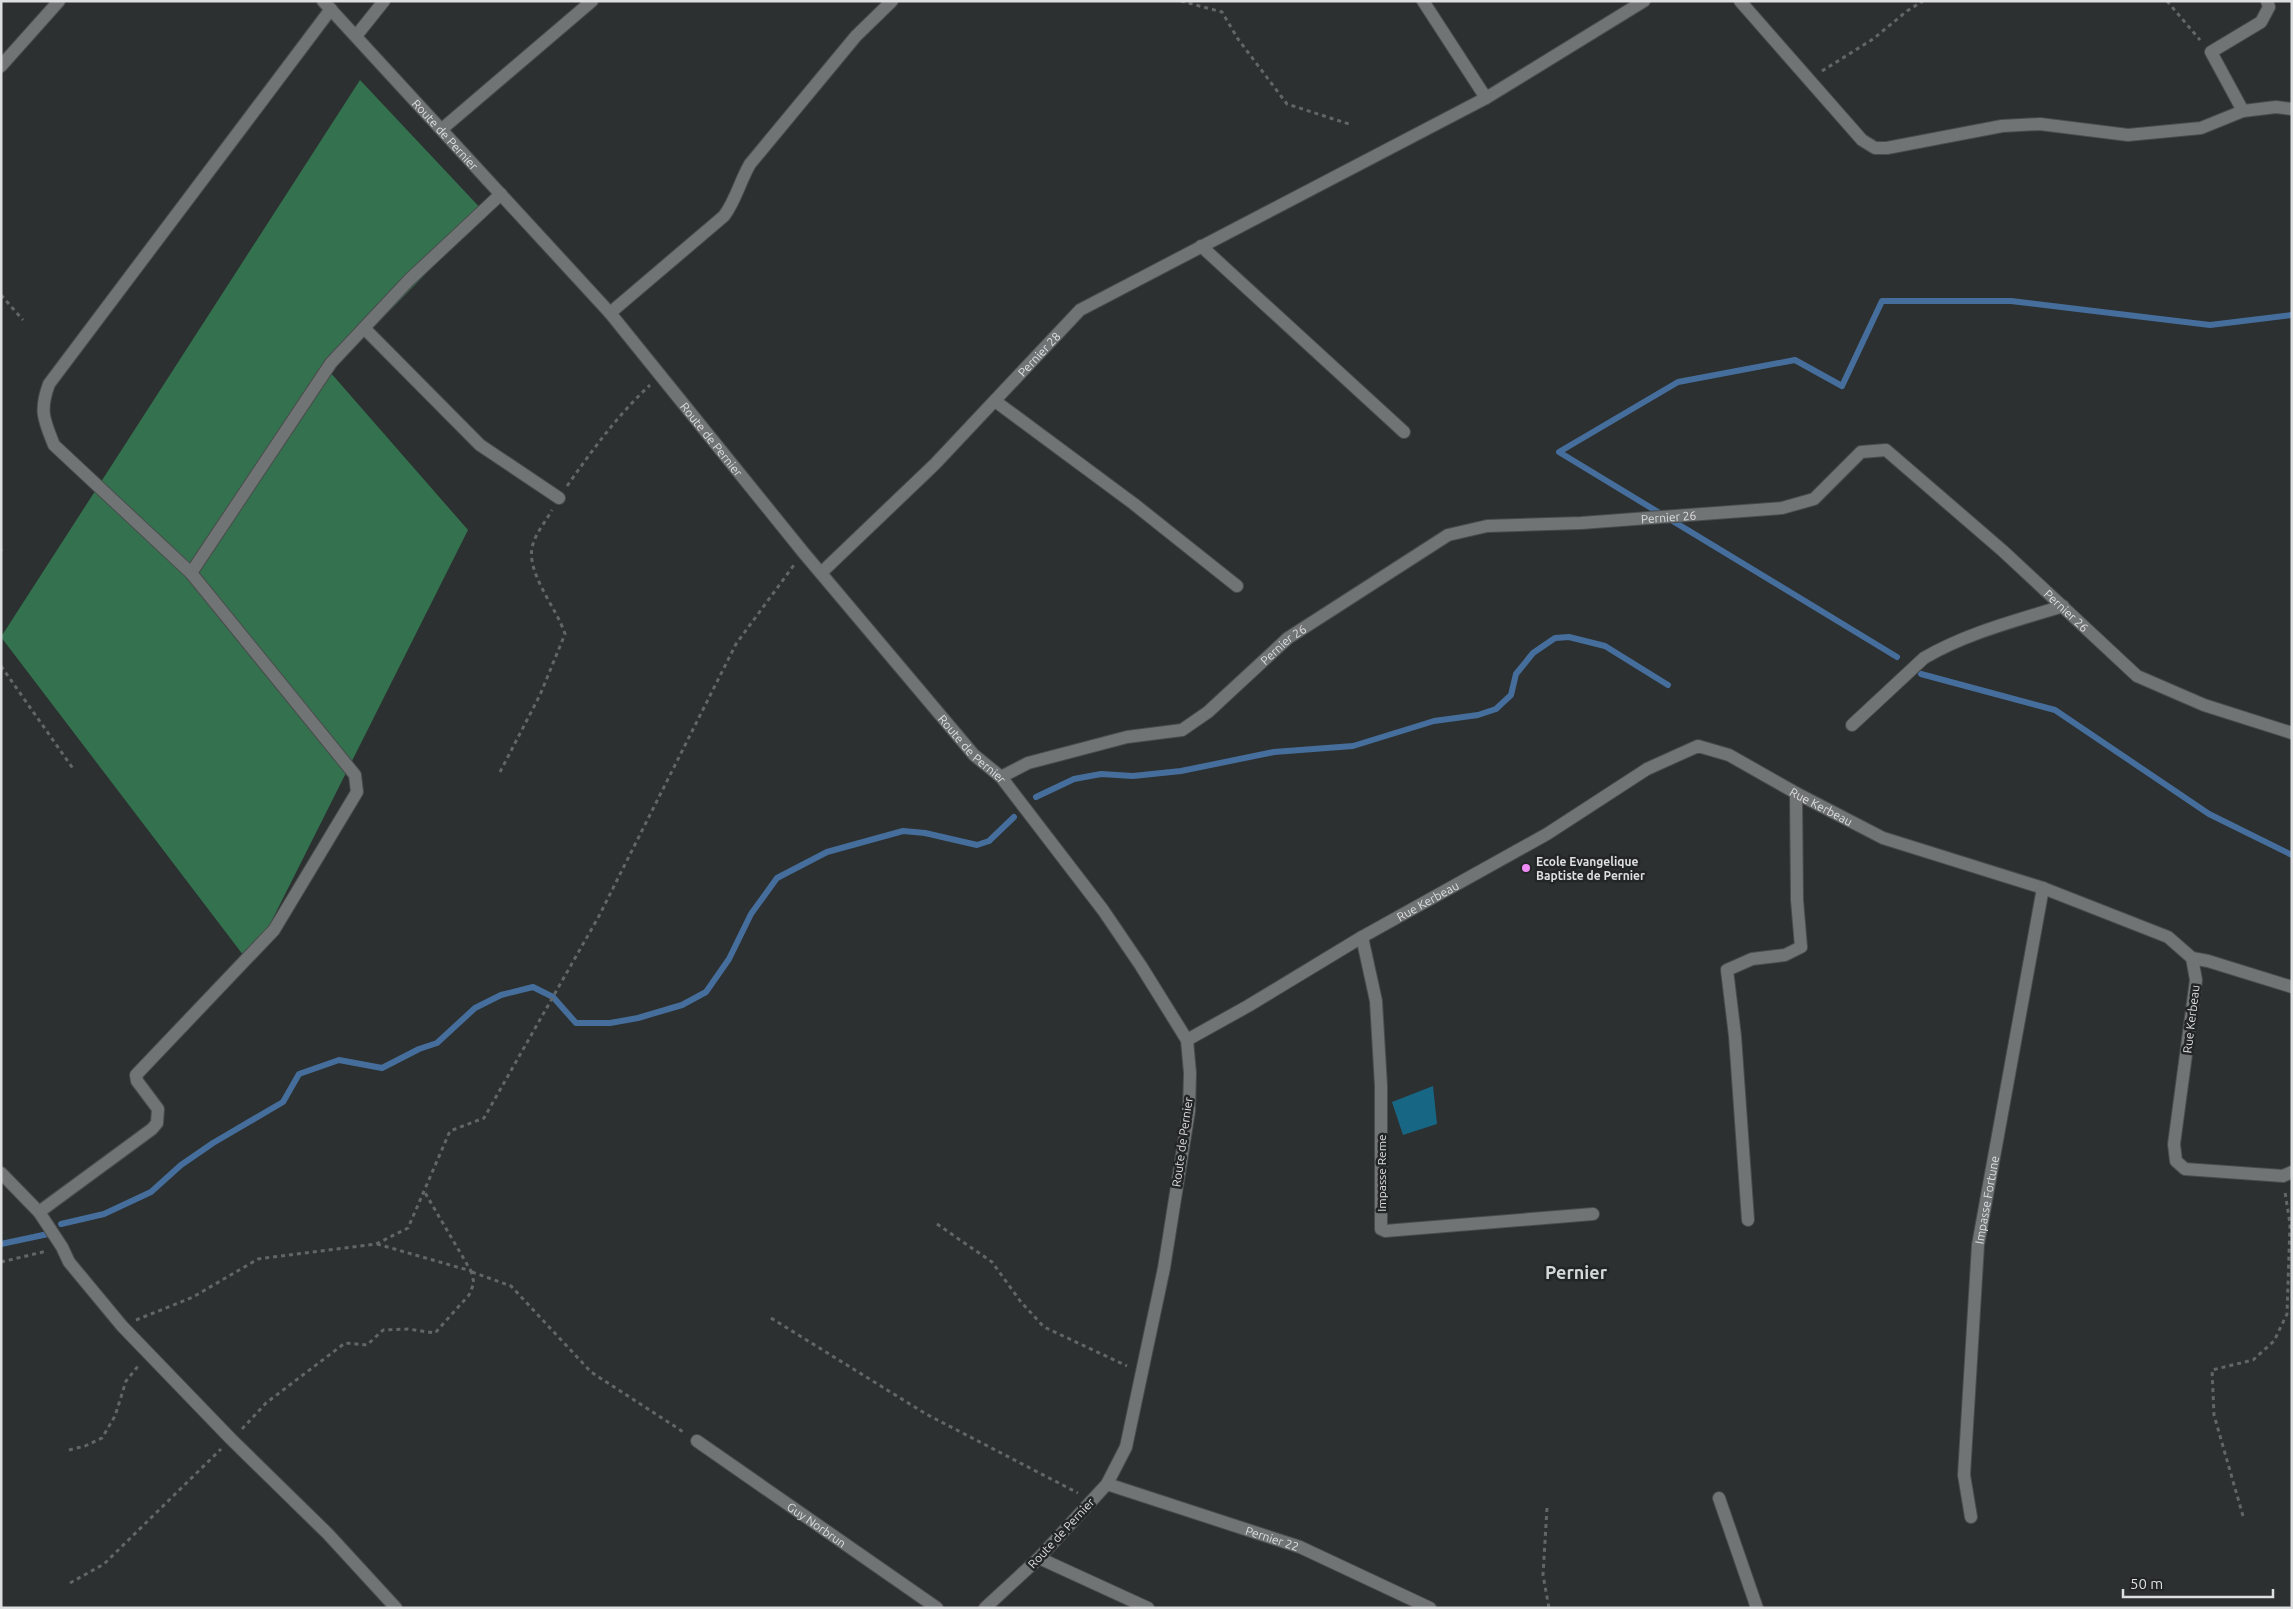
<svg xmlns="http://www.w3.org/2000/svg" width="2293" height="1609" font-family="Ubuntu,sans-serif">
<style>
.forest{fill:#34724f}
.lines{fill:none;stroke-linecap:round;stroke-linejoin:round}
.stream{stroke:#466e9c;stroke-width:6}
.building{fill:#176684}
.minor-casing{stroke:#494c4c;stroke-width:14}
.path{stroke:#626666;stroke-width:3;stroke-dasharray:4 4;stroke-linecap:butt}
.minor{stroke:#707475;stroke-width:12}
.poi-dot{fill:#f08bf5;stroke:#232626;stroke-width:2}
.labels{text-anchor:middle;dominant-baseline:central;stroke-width:5;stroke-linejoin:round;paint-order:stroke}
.street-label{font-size:12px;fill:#dddfe0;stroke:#232626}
.poi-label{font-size:12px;font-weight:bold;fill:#dddfe0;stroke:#232626;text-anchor:start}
.district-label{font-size:18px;font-weight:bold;fill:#d4d8d9;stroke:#232626}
</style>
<rect width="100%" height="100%" fill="#2c3030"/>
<path class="forest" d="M360 80 485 213 330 372 468 530 250 964 1 637Z"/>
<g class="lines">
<path class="stream" d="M1897 657 1559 452 1678 382 1795 360 1842 386 1882 301H2011L2210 325 2292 315
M1921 674 2055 710 2209 814 2292 855
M1036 797 1074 779 1101 774 1133 776 1181 771 1274 752 1353 746 1434 721 1478 715 1496 709 1511 695 1516 674 1533 653 1555 638 1569 637 1605 646 1668 685
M61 1224 104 1214 151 1192 181 1165 213 1143 283 1102 299 1074 339 1060 382 1068 419 1049 437 1043 475 1008 501 995 533 987 553 997 576 1023H610L638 1018 682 1005 706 992 729 959 751 914 777 878 827 852 903 831 925 833 977 845 989 841 1014 817
M1 1244 48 1234"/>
</g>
<path class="building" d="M1433 1086 1437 1124 1403 1135 1392 1102Z"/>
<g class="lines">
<g class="minor-casing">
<g id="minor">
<path id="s1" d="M323 1 610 313 803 552 974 755 1001 777 1103 910 1141 966 1187 1040 1190 1073 1189 1111 1164 1268 1126 1447 1107 1484 1039 1558 985 1608"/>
<path d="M1423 1 1486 98 1644 1"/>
<path d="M1740 1 1862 140 1875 148H1887L2002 126 2040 124 2128 135 2201 128 2243 111 2276 107 2292 109"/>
<path d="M356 36 384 1"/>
<path d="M1 66 59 1"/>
<path d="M2243 111 2211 52 2261 22 2269 7 2267 1"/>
<path d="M442 129 592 1"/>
<path d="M1201 246 1404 432"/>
<path d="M610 313 724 216C736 200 740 181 750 164L856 36 892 1"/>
<path d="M364 328 480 445 559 498"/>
<path d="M995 401 1134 504 1237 586"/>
<path d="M191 573 331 363 409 280 501 194"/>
<path id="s2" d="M821 573 935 464 1080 310 1486 98"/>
<path d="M1852 725 1924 658C1967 633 2015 621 2063 606"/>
<path id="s3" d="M1001 777 1028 763 1127 737 1182 730 1208 712 1288 638 1448 535 1487 526 1581 523 1782 508 1814 499 1861 452 1886 450 2003 551 2137 676 2204 705 2292 733"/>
<path d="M1362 937 1376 1001 1381 1086V1229L1385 1231 1593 1214"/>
<path d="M2192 958 2208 961 2292 987"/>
<path id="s4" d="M1187 1040 1248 1006 1362 937 1547 834 1647 769 1698 746 1729 755 1796 793 1883 838 2043 888 2168 937 2192 958 2196 980 2174 1144 2176 1161 2185 1169 2283 1176 2292 1172"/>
<path d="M1 1173 39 1212 62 1247 69 1262 122 1326 231 1439 328 1534 396 1608"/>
<path d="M39 1212 152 1129 157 1123 158 1109 137 1081 136 1075 274 930 357 792 355 775 191 573 54 445C44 420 39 411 49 384L331 9"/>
<path d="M1748 1220 1735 1036 1727 970 1752 959 1785 955 1801 947 1797 900 1796 793"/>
<path id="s5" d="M697 1441 937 1608"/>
<path id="s6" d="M1107 1484 1300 1547 1430 1608"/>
<path d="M1719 1498 1757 1608"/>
<path id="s7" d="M1971 1517 1964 1475 1978 1245 2043 888"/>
<path d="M1039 1558 1148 1608"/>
</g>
</g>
<path class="path" d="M1181 1 1222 12 1238 39 1287 104 1349 124
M2167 1 2200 40
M1822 71 1873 39 1907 11 1923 1
M1 295 23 320
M567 486C594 448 616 417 650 385
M1 550 2 551
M1 666 74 770
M500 772 540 695 565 634C557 608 524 571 533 544 536 533 546 521 552 510
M937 1224 992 1262 1021 1302 1044 1327 1127 1366
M377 1244 471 1271 424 1191
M1 1262 47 1251
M472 1272 511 1286 591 1372 685 1433
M771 1318 926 1414 1078 1493
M136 1320 193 1297 258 1259 376 1244 408 1228 450 1131 484 1118 599 916 736 644 794 565
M242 1429 266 1403 345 1343 367 1345 383 1330 408 1329 435 1333 469 1295 474 1283 471 1271
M69 1450 85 1446 102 1438 115 1416 126 1381 139 1365
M1547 1508 1543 1575 1549 1608
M2243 1516 2214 1415 2212 1370 2253 1360 2274 1341 2287 1314 2290 1224 2285 1192
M70 1583 104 1564 221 1449"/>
<use href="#minor" class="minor"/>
</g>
<circle class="poi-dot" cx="1526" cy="868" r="5"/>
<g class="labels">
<g class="street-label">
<text stroke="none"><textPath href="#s1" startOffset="181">Route de Pernier</textPath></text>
<text stroke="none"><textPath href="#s2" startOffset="309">Pernier 28</textPath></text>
<text stroke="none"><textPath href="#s1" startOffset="586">Route de Pernier</textPath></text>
<text stroke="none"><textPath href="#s3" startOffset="741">Pernier 26</textPath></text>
<text stroke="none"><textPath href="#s3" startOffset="1221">Pernier 26</textPath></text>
<text stroke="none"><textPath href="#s3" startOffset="321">Pernier 26</textPath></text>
<text stroke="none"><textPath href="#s1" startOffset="991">Route de Pernier</textPath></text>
<text stroke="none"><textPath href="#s4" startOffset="728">Rue Kerbeau</textPath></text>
<text stroke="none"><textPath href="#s4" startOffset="278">Rue Kerbeau</textPath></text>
<text transform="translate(2191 1019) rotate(-83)">Rue Kerbeau</text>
<text transform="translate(1182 1142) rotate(-82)">Route de Pernier</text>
<text transform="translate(1381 1173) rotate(-90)">Impasse Reme</text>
<text stroke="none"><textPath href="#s7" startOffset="319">Impasse Fortune</textPath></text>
<text stroke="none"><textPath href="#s5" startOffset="146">Guy Norbrun</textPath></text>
<text transform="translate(1061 1533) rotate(-47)">Route de Pernier</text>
<text stroke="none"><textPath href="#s6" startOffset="174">Pernier 22</textPath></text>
</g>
<g class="poi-label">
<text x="1536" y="861">Ecole Evangelique<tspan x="1536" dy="14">Baptiste de Pernier</tspan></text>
</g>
<g class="district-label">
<text x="1576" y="1272">Pernier</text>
</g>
</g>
<rect width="2293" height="1609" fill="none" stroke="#dddfe0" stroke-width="5"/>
<path d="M2123 1589v8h150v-8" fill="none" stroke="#dddfe0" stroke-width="2.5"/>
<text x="2130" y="1589" font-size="15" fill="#dddfe0" stroke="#232626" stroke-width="4" paint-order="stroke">50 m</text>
</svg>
